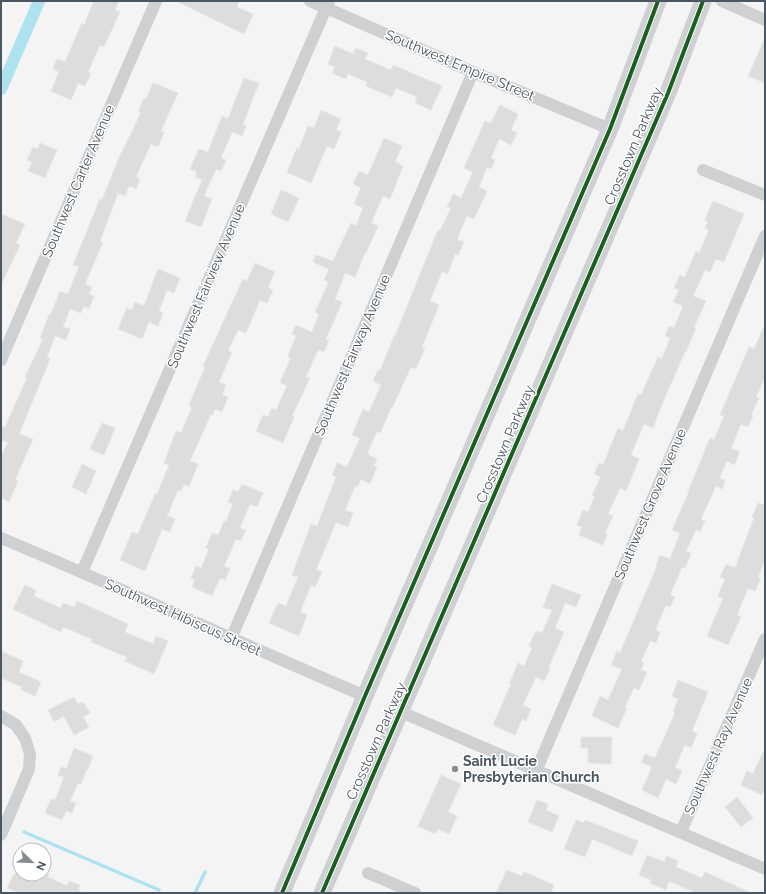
<svg xmlns="http://www.w3.org/2000/svg" width="766" height="894" font-family="Raleway,sans-serif">
<style>
.lines{fill:none;stroke-linecap:round;stroke-linejoin:round}
.stream{stroke:#aee2f0;stroke-width:3.5}
.canal{stroke:#aee2f0;stroke-width:12}
.building{fill:#ddddde;stroke:#e5e6e7}
.minor{stroke:#ced0d2;stroke-width:12}
.secondary{stroke:#ced0d4;stroke-width:17}
.cycleway-casing{stroke:#fff;stroke-width:6}
.cycleway{stroke:#1b5e20;stroke-width:4}
.poi-dot{fill:#868d94;stroke:#fff;stroke-width:1.5}
.labels{text-anchor:middle;dominant-baseline:central;stroke-width:3;stroke-linejoin:round;paint-order:stroke}
.street-label{font-size:14px;fill:#4a5661;stroke:#fff}
.poi-label{font-size:14px;font-weight:bold;fill:#4a5661;stroke:#fff;text-anchor:start}
</style>
<rect width="100%" height="100%" fill="#f4f4f4"/>
<g class="lines">
<path class="stream" d="M24 832 159 890
M195 893 205 872"/>
<path class="canal" d="M1 89 39 1"/>
</g>
<path class="building" d="M94 1H119L115 10 120 12 104 47 100 45 88 72 91 73 85 86 78 83 71 100 51 91 59 72 53 69 57 59 65 62 82 23 84 25Z
M176 1H239L237 7 253 14 244 34Z
M765 38V83L748 76Z
M335 46 353 54 356 48 368 53 365 59 391 70 393 65 442 86 431 110 415 103 417 97 396 88 392 97 366 86 367 82 348 74 346 79 332 73 335 67 328 64Z
M244 78 259 83 243 124 246 126 242 136 232 132 221 158 226 160 221 171 216 169 204 196 212 199 201 227 185 221 202 180 195 177 197 172 190 169 199 149 208 152 222 116 228 119Z
M153 83 178 93 161 131 164 132 158 147 151 144 144 159 136 177 140 179 136 189 129 186 125 196 118 193 100 241 103 242 85 284 92 287 89 294 94 296 89 309 84 306 81 313 70 309 63 327 70 329 66 340 55 336 47 357 50 359 19 434 33 439 15 480 18 481 9 502 1 498V457L8 442 1 440V426L5 427 27 378 25 377 43 339 40 338 50 313 51 314 60 291 68 294 79 267 73 265 100 199 102 200 119 158 141 113 138 112 144 98 146 99Z
M500 105 518 114 511 130 517 133 511 145 499 139 491 158 495 160 491 169 487 167 479 187 487 191 474 219 467 216 457 239 464 242 458 255 455 254 448 274 442 271 430 301 439 305 422 347 425 348 416 369 411 367 392 408H391L380 433 377 431 367 454 377 459 374 466 377 467 370 484 361 479 357 487 355 486 345 510 353 513 348 527 336 522 316 570 322 572 315 587 311 585 300 612 307 615 299 636 269 623 278 603 286 606 298 577 292 575 311 524 317 526 336 477 332 475 337 463 347 467 360 438 352 435 363 409 369 412 381 385 373 381 378 370 380 371 394 336H395L438 230 440 231 451 208 447 207 453 194 461 198 473 172 464 168 476 141 485 121 491 123Z
M321 110 341 119 336 130 341 132 334 149 327 146 311 183 287 172 297 148 299 149 308 126 314 128Z
M384 138 402 146 395 162 403 166 390 199 383 196 371 223 378 226 366 253H365L355 277 345 273 335 299 342 302 326 339 329 340 324 352 318 350 306 377 310 378 292 416 294 417 283 443 256 431 263 415 268 417 272 408 276 410 287 386 280 382 291 358 288 356 296 336 292 334 296 325 312 332 319 314 315 312 329 282 324 280 329 269 313 262 316 255 333 261 351 223 356 226 363 208 354 204 361 188 353 184 359 171 368 175Z
M40 143 57 150 45 178 28 171 32 162 27 160 33 147 38 149Z
M281 190 299 198 288 222 271 214Z
M713 201 744 214 724 262 716 259 710 272 705 270 693 296 706 301 694 327 696 328 686 352H685L662 404 653 428 644 424 631 455 639 459 626 491 620 488 608 514 613 516 605 533 607 534 603 545 579 535 582 527 577 525 583 510 588 512 595 496 592 495 601 477 594 474 599 463 603 465 618 428 623 431 638 394 641 395 658 357 662 359 670 338 665 336 669 326 674 328 683 306 673 302 679 290 674 288 680 275 685 277 696 251 699 253 709 230 705 228 708 222 705 220Z
M1 214 25 224 16 243 20 245 1 285Z
M255 263 275 272 268 287 273 290 267 303 260 300 246 333 238 330 228 351 232 352 219 382 226 385 222 395 228 397 222 412 215 409 213 415 211 414 190 461 198 464 189 487 184 484 181 491 178 490 167 516 175 519 170 532 162 529 145 571 120 560 132 532 138 534 155 494H157L169 465 164 463 176 431 181 433 192 407 189 405 205 367 203 366 243 279 247 281Z
M158 269 180 278 174 293 167 290 159 311 163 313 158 326 149 322 142 339 118 329 127 308 132 310 135 302 144 306Z
M765 324V377L756 397 759 398 751 415 753 416 748 427 741 424 731 448 740 452 734 465 727 461 719 478 725 480 722 489 716 486 701 519 705 521 700 532 696 530 686 551 691 553 685 568 682 567 670 595 675 597 670 607 666 605 655 630 660 632 656 643 650 641 641 662 644 663 641 670 647 672 639 690 634 688 625 707 627 708 618 728 592 716 600 696 608 700 622 669 611 665 617 651 620 653 657 566 656 565 660 555 670 559 680 533 672 530 689 492H688L710 438 714 440 724 416 720 415 749 347 754 349Z
M102 423 115 428 104 455 90 449Z
M82 464 96 471 86 494 72 487Z
M242 484 263 493 257 507 250 504 240 528 246 530 241 541 236 539 224 566 230 569 225 580 220 578 212 596 192 587 195 580 191 578 196 566 201 568 209 549 206 548 212 533 218 535 224 521 226 522 233 504 228 502 233 490 238 492Z
M758 503 765 505V559L758 577 761 578 755 591 748 588 737 615 741 617 728 645 707 636 723 599 718 596 725 579 720 577 726 564 735 568 754 518 752 517Z
M552 584 581 595 576 607 565 603 555 628 564 632 548 669H550L544 681 536 677 523 705 531 709 526 721 522 719 515 735 493 725 511 684H509L518 663 524 666 532 648 529 646 536 631 542 633 552 610 543 607Z
M25 585 36 590 34 596 61 608 63 603 74 607 77 601 128 624 125 632 153 644 156 636 168 641 154 674 125 661 127 657 91 642 92 639 63 627 61 632 13 609Z
M1 651 23 661 19 672 41 682 35 696 21 690 22 687 1 678Z
M678 680 708 692 692 731 697 734 691 748 685 745 675 767 682 771 676 784 666 779 658 798 642 790 652 767 641 762 645 754 655 758 675 713 673 712 678 699 672 696Z
M74 697 78 704 83 702 90 713 83 717 89 727 74 735 64 716 54 722 48 710Z
M581 737H612L611 764 588 763V748H581Z
M74 748 93 756 88 770 87 769 81 784 78 783 70 801 76 803 72 813 66 811 62 820 45 813 51 799 55 800 64 777 58 775 61 767 66 769Z
M765 748V789L762 795 741 785 747 771 753 774Z
M441 775 461 784 448 812 457 816 449 834 438 829 435 834 418 826Z
M737 797 753 818 741 827 725 807Z
M537 800 548 804 546 810 559 816 552 832 528 822Z
M576 820 584 823 585 820 638 841 632 856 592 839 585 857 564 849Z
M647 855 664 862 667 856 678 861 676 867 702 878 705 872 751 893H696L669 881 666 890 650 883 651 880 639 875Z
M507 870 522 876 524 872 554 885 551 893H496Z
M14 874H49L48 877 67 886 69 881 80 885 78 890 84 893H19L7 888Z"/>
<g class="lines">
<path class="minor" d="M310 1 473 72 610 129
M722 1 765 20
M703 170 765 195
M1 360 156 1
M1 538C123 589 243 644 365 696
M82 572 329 1
M231 639 473 72
M401 712 765 869
M1 716 16 725 25 738 30 754 29 769 1 835
M536 771 765 236
M681 832 765 639
M368 873 415 893"/>
<path class="secondary" d="M282 893 365 696 610 129 658 1
M322 893 668 93 703 1"/>
<g class="cycleway-casing">
<path id="cycleway" d="M282 893 365 696 610 129 658 1
M322 893 668 93 703 1"/>
</g>
<use href="#cycleway" class="cycleway"/>
</g>
<circle class="poi-dot" cx="455" cy="769" r="4"/>
<g class="labels">
<g class="street-label">
<text transform="translate(460 65) rotate(23)">Southwest Empire Street</text>
<text transform="translate(633 146) rotate(-67)">Crosstown Parkway</text>
<text transform="translate(78 181) rotate(-67)">Southwest Carter Avenue</text>
<text transform="translate(206 286) rotate(-67)">Southwest Fairview Avenue</text>
<text transform="translate(352 355) rotate(-67)">Southwest Fairway Avenue</text>
<text transform="translate(505 444) rotate(-67)">Crosstown Parkway</text>
<text transform="translate(650 504) rotate(-67)">Southwest Grove Avenue</text>
<text transform="translate(183 617) rotate(24)">Southwest Hibiscus Street</text>
<text transform="translate(376 741) rotate(-66)">Crosstown Parkway</text>
<text transform="translate(718 746) rotate(-66)">Southwest Ray Avenue</text>
</g>
<g class="poi-label">
<text x="463" y="761">Saint Lucie<tspan x="463" dy="16">Presbyterian Church</tspan></text>
</g>
</g>
<rect width="766" height="894" fill="none" stroke="#4a5661" stroke-width="4"/>
<g transform="translate(32 862) rotate(113)"><circle r="19" fill="#ffffff" stroke="#b7bbc0"/>
<path d="M0-3L7 15L0 10L-7 15Z" fill="#868d94"/>
<text y="-6" font-size="11" font-weight="bold" text-anchor="middle" fill="#4a5661">N</text>
</g>
</svg>
